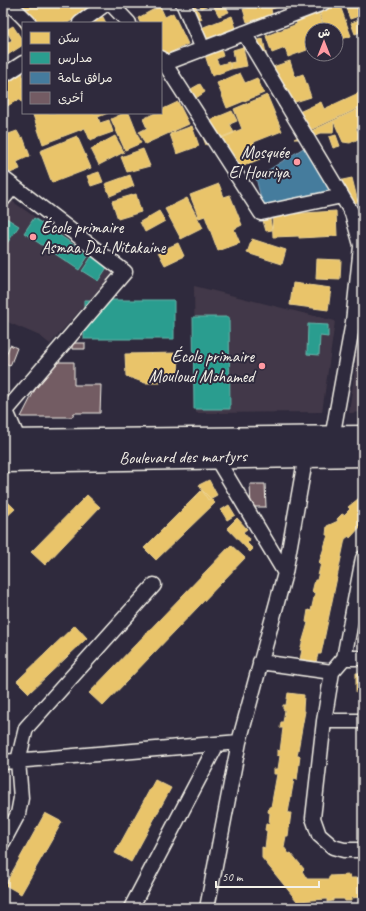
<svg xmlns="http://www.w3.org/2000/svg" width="366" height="911" font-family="Caveat,'Playpen Sans Arabic',sans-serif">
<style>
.built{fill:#433948}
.homes{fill:#e9c46a;stroke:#ecd290}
.schools{fill:#2a9d8f;stroke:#67b6aa}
.public{fill:#457b9d;stroke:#7a9eb4}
.building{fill:#735b63;stroke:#f4f1e8}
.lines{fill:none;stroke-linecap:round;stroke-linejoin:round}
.minor-casing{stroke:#f4f1e8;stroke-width:17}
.trunk-casing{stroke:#f4f1e8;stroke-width:25}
.minor{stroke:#2f2a3d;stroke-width:14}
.trunk{stroke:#2f2a3d;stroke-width:22}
.poi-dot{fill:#ff9aa2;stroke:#2f2a3d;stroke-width:1.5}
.labels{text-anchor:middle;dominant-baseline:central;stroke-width:4;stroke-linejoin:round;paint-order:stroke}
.poi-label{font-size:17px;fill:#f4f1e8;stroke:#2f2a3d;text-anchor:end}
.street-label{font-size:17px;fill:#f4f1e8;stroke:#2f2a3d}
</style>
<rect width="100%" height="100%" fill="#2f2a3d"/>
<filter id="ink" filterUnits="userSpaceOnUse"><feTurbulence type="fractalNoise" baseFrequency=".025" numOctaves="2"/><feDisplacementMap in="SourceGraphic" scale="8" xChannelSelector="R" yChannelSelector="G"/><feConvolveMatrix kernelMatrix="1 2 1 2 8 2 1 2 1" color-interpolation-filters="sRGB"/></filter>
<g filter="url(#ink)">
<path class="built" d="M6 197 114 272 50 344 40 336 3 320V202Z
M194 286 335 321 322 412 196 413Z
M362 318 363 412 349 413Z"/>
<path class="homes" d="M4 3H43L44 5 46 3H86L89 8 68 23H23V30Z
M181 3H194L202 19 190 25Z
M199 3H214L201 8Z
M218 3H224L229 12 219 16 213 5Z
M260 3H289V4L271 9 273 19 259 22 258 19 247 22 243 9 260 5Z
M335 3H339L351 36 336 41V30H326L318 9Z
M344 3H363V28L359 16 350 19Z
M160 6 165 17 173 13 188 44 161 57V23H140L138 18Z
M317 9 325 30H312V46L306 48 307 50 288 57 285 48 272 53 266 36 297 24 294 18Z
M232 16 237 31 202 44 196 30Z
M103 17 106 23H91Z
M359 20 363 31 355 34 351 23Z
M3 24 7 28 3 32Z
M13 26 23 41V45L3 58V46L12 40 6 30Z
M263 39 267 58 255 61 251 42Z
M220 46 223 56 216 59 219 65 229 62 231 69 212 76 204 52Z
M243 47 247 66 231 69 230 63 235 62 233 50Z
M290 61 295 77 303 74 311 97 279 107 267 69Z
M23 64V101L21 102 19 99 4 108 3 74Z
M240 73 245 83 257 78 264 93 227 108 217 83Z
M200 84 205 92 196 98 191 89Z
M363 91V106L297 136 288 117 321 102 324 109Z
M267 95 282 131 254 142 260 159 229 172 230 156 222 137 242 129 234 109Z
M178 102 189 124 145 144 139 132 147 128 143 119 155 113H161V110Z
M363 107V125L356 128 359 134 358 139 350 143 343 142 334 122 333 133H320L306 139H294Z
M232 111 237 121 230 124 234 133 206 145 198 125Z
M40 113H108L98 117 100 123 109 120 113 132 90 140 85 128 43 144 33 115Z
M124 113H129L141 143 125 150 111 119Z
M192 126 199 146 177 154 170 134Z
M17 131 21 138 23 137 30 156 17 162 20 169 3 176V136Z
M336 135 340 146 333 148 329 137Z
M77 136 91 168 52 183 40 151Z
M115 136 124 152 99 165 91 149Z
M143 149 150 166 127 172 121 157Z
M99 172 103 182 91 186 87 176Z
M130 175 134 186 110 196 105 184Z
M352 178 358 202 338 206 333 182Z
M219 184 224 197 230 195 242 225 234 229 240 243 218 251 205 216 199 218 190 195Z
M136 194 141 212 118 219 112 201Z
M187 198 203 228 181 239 165 209Z
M159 211 165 221 145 232 140 222Z
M336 211 337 236 299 238V236L273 237 272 215Z
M270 219 272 230 266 231 263 221Z
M252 239 286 250 282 264 247 253Z
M178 243 184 256 165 265 158 252Z
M317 259 341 260 340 280 316 279Z
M293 283 331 288 328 310 290 305Z
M179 353 178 376 160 383H145L126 376 125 354Z
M209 480 217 495 208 500 199 485Z
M202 490 215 503 156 560 144 548Z
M87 495 100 507 45 565 31 552Z
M363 495V524L350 538 349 536 345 539 321 654H318L316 662 300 659 302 650H300L308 623 306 622 308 610 311 611 315 593 312 592 315 580H317L321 563H319L328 535H326L327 526 338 521 337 519 342 514 344 515 350 509 348 507Z
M3 497 15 509 3 520Z
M229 505 235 515 227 520 221 510Z
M237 518 247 529 243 532 250 540 247 543 253 549 250 552 227 528Z
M231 545 245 558 103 706 89 693Z
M75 625 87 638 29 693 17 681Z
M362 671 363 693H356V673H362Z
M288 693 304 695 303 710 305 711 297 756H300L297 780 294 779 288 813H291L288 836H286L284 847 289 854 291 853 304 869 302 871 307 879H329V876L350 875V878H363V897L351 898V901H345L344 899H333V901L327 902V899L297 901 262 858V847L265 848 267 831 265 830 266 824H269L270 813 268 812 269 807H271L277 774H274V769H278L280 756 277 755V750L280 751 283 728H280L281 722H283L285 710 283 709V705H286Z
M155 780 171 788 131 862 115 853Z
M45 813 62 822 21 894 5 885Z"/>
<path class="schools" d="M3 216 19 226 3 249Z
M34 218 89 255 79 270 24 233Z
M92 256 108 266 98 281 82 271Z
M84 300H174V339H84Z
M193 317H229L230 409H194Z
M308 324 328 325V337L320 336 319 355 307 354Z"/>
<path class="public" d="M305 147 329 190 263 206 256 178Z"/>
<path class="building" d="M72 343H85V349H72Z
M10 345 17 348 10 366 3 363Z
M49 362H74V385H101L100 413H74L72 417H21Z
M250 484H265L266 507H251Z"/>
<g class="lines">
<g class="minor-casing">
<path id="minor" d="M9 3 29 23
M110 3 129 23
M183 3 203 49
M80 23 107 3
M244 33 352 213 361 245
M161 58 261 213 342 196
M166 63 323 3
M3 76 23 63
M3 178 125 272 6 411
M3 199 13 187
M6 411 19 441V448
M332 438 353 322 362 237
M215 456 285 573
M344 658 363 558
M363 658H344L332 672 324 721 313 818 319 835 333 847 344 850H363
M260 662 332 672
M324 721H363
M3 762 239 742
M3 842 18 814 21 798 18 761 26 728 154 585
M131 908 217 744
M207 908 239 742 285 573 306 455"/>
</g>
<g class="trunk-casing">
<path id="trunk" d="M3 441 363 437
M3 461 363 455"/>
</g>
<use href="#minor" class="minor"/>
<use href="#trunk" class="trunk"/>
</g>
</g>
<g class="poi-dot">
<circle cx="297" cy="162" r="4"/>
<circle cx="33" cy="237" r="4"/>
<circle cx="262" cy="366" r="4"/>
</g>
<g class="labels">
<g class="poi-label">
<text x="289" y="152">Mosquée<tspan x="289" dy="20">El Houriya</tspan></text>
<text x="41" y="227" text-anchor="start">École primaire<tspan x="41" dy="20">Asmaa Dat Nitakaine</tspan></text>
<text x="254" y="356">École primaire<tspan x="254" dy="20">Mouloud Mohamed</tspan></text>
</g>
<g class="street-label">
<text transform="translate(183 457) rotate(-1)">Boulevard des martyrs</text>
</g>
</g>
<rect width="366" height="911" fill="none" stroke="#2f2a3d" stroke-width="16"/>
<rect x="8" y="8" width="350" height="895" fill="none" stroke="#f4f1e8" stroke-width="1.5" filter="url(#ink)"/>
<rect x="22" y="22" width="140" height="92" fill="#2f2a3d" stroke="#7e7a81"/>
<rect x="30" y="32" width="20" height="12" fill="#e9c46a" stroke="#7e7a81"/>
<text x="58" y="42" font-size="12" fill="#f4f1e8">سكن</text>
<rect x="30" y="52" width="20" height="12" fill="#2a9d8f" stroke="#7e7a81"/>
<text x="58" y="62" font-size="12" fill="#f4f1e8">مدارس</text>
<rect x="30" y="72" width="20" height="12" fill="#457b9d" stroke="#7e7a81"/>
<text x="58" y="82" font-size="12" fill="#f4f1e8">مرافق عامة</text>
<rect x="30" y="92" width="20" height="12" fill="#735b63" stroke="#7e7a81"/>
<text x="58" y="102" font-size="12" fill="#f4f1e8">أخرى</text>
<g transform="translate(324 42)"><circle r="19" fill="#2f2a3d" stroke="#7e7a81"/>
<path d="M0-3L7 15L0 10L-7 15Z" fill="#ff9aa2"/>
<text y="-6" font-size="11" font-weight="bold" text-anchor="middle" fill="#f4f1e8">ش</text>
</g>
<path d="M216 881v6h103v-6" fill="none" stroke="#f4f1e8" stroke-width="2"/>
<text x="222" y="881" font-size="12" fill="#f4f1e8" stroke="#2f2a3d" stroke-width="3" paint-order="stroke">50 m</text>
</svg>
